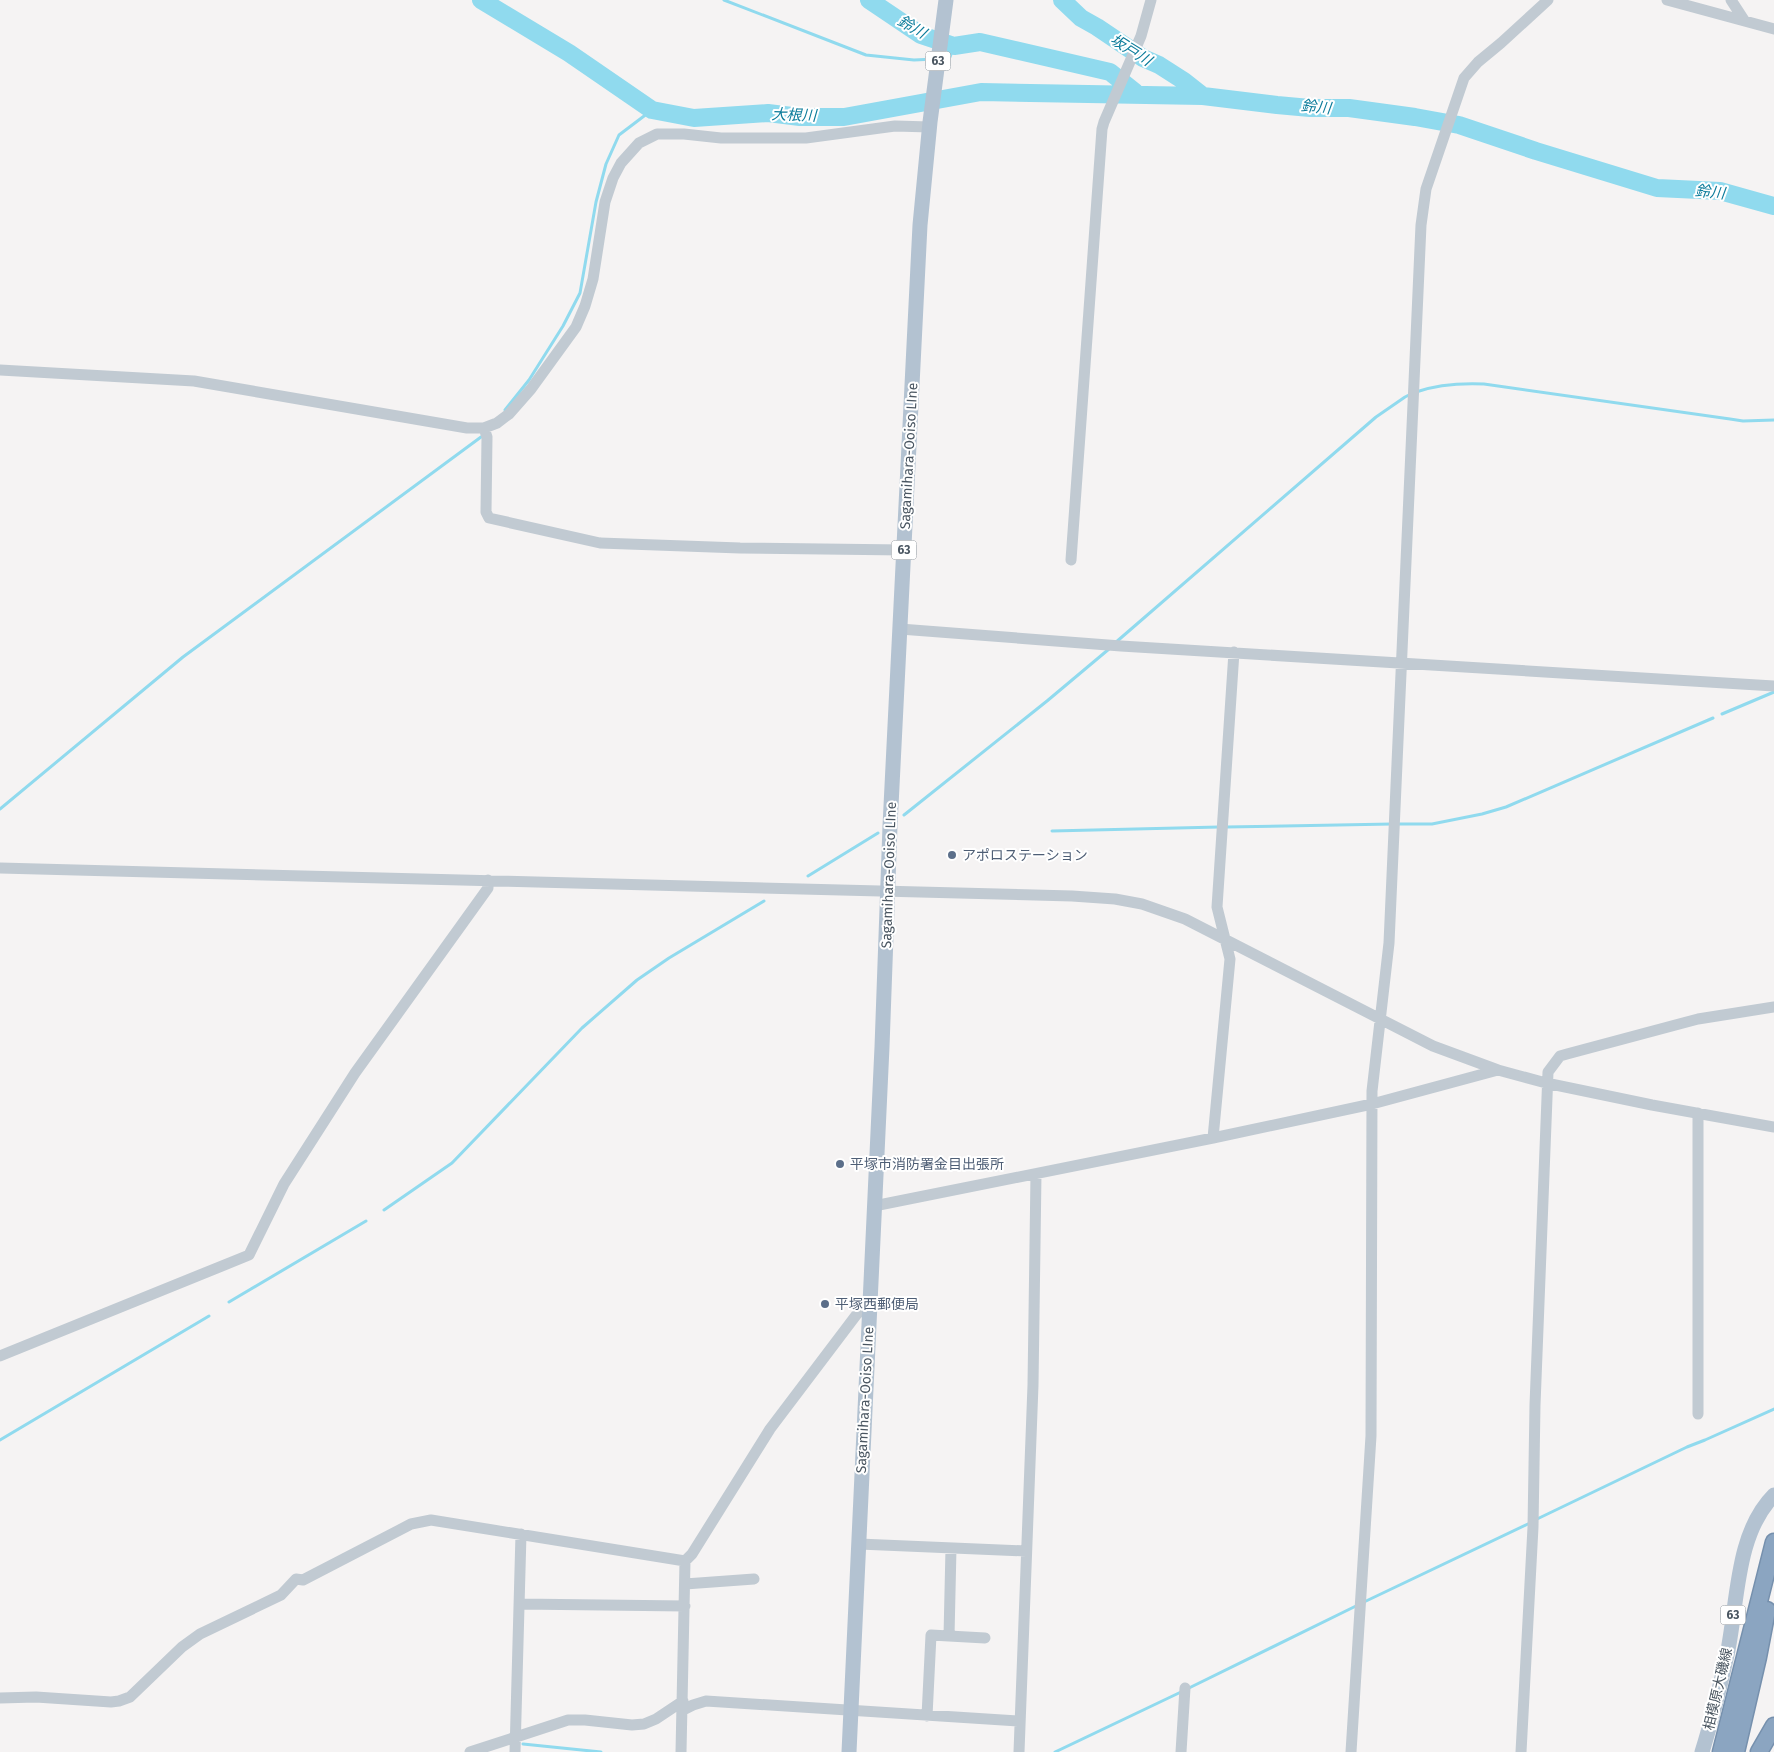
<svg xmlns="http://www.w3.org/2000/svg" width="1774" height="1752" font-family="'Fira Sans','Noto Sans JP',sans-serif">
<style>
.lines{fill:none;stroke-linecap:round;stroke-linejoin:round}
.stream{stroke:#90daee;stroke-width:3}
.river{stroke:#90daee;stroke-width:18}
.highway-casing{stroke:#7690ad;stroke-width:19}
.minor{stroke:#c1cad2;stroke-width:11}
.major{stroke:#b3c2d1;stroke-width:15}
.highway{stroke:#8ba5c1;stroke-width:16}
.service-dot{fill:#5c6f8a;stroke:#fff;stroke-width:2}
.labels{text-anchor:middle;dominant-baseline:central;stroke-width:4;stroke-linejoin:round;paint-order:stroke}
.shield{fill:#fff;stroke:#808990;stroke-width:1}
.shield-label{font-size:12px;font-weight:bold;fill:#4a5661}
.street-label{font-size:14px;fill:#4a5661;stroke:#fff}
.service-label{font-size:14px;fill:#4e5e75;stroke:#fff;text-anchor:start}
.water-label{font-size:15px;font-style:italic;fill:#0c7c9b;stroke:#fff}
</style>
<rect width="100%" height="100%" fill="#f5f3f3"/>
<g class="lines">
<path class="stream" d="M724 0 866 55 914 60 935 59
M943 58 950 57 954 46
M1416 392C1439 384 1461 383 1484 384L1730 419 1743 421 1774 420
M505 410 529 380 563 326 580 293 596 202 606 164 619 135 652 110
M1115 643 1376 417 1405 397 1411 394
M1722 714 1774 692
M0 809 183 657 481 437
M904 815 1047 701 1109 649
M1398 824H1432L1482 814 1506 807 1713 718
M1226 827 1392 824
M1052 831 1219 827
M808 876 878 833
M384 1210 452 1163 582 1028 637 980 669 958 764 901
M229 1302 366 1221
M0 1440 209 1316
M1535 1520 1687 1447 1705 1440 1774 1409
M1364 1602 1530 1523
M1189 1688 1358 1605
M523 1744 601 1752
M1055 1752 1181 1692"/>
<path class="river" d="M481 0 569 53 652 110 694 118 768 113 800 117H844L981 92 1203 96 1277 105 1310 108H1349L1415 117 1459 125 1536 151 1657 188 1720 191 1774 206
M869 0 921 35 954 46 980 42 1110 72 1135 92
M1062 0 1081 18 1097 27 1143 58 1159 65 1184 81 1203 96"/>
<g class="highway-casing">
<path id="highway" d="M1721 1752 1774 1542
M1736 1752 1758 1657 1767 1610
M1759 1752 1774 1726"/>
</g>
<path class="minor" d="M1667 0 1774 29
M1731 0 1744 20
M0 370 194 381 467 428H484L497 423 509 414 531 389 576 327 585 306 593 279 605 202 613 178 621 163 639 143 657 134H684L721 138H806L895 126 930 127
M484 428 487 437 486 512 489 518 600 543 740 548 904 550
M1071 560 1102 129 1104 122 1141 36 1151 0
M900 629 1121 646 1774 686
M0 868 1072 896 1115 899 1142 904 1185 919 1433 1046 1498 1070 1546 1083 1652 1105 1774 1127
M1698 1113V1414
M1213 1138 1230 959 1217 907 1234 652
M874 1206 1213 1138 1372 1104 1498 1070
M0 1356 249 1255 284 1184 355 1073 488 888V880
M859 1544 1026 1551
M685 1584 754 1579
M519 1604 685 1606
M949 1636 951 1548
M0 1698 36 1697 111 1702 119 1701 130 1697 182 1647 200 1634 281 1595 296 1579 303 1580 411 1524 431 1520 685 1561
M683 1710 693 1705 706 1701 1019 1721
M927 1716 931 1635 985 1638
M470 1752 568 1720H585L632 1725 644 1724 656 1719 683 1701
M515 1752 521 1534
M681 1752 685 1561 692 1554 770 1429 857 1314 863 1308 869 1306
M1019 1752 1033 1385 1036 1174
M1181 1752 1185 1688
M1351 1752 1371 1436 1372 1091 1389 943 1421 225 1426 189 1464 78 1478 62 1501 43 1548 0
M1521 1752 1533 1527 1535 1405 1548 1072 1560 1056 1567 1054 1698 1019 1774 1007"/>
<path class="major" d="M849 1752 882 1047 890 826 920 225 930 122 946 0
M1702 1752C1712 1720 1720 1687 1727 1655 1738 1604 1735 1534 1774 1495"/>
<use href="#highway" class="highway"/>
</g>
<g class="service-dot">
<circle cx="952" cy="855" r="5"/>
<circle cx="840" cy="1164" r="5"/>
<circle cx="825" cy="1304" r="5"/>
</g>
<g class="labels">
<g class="shield">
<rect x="925.5" y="51.5" width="25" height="19" rx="4"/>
<rect x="891.5" y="540.5" width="25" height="19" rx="4"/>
<rect x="1720.5" y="1605.5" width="25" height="19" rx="4"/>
</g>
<g class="shield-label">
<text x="938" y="61">63</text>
<text x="904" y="550">63</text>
<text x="1733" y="1615">63</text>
</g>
<g class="street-label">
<text transform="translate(909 456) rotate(-87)">Sagamihara-Ooiso LIne</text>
<text transform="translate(889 875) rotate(-88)">Sagamihara-Ooiso LIne</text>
<text transform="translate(865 1400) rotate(-87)">Sagamihara-Ooiso LIne</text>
<text transform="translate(1718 1689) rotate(-77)">相模原大磯線</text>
</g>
<g class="service-label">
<text x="962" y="855">アポロステーション</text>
<text x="850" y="1164">平塚市消防署金目出張所</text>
<text x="835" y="1304">平塚西郵便局</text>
</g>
<g class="water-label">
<text transform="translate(912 27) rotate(30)">鈴川</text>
<text transform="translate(1131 50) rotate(32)">坂戸川</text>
<text transform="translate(1316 107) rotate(6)">鈴川</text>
<text transform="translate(794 115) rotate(2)">大根川</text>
<text transform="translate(1710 192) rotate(6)">鈴川</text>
</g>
</g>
</svg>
